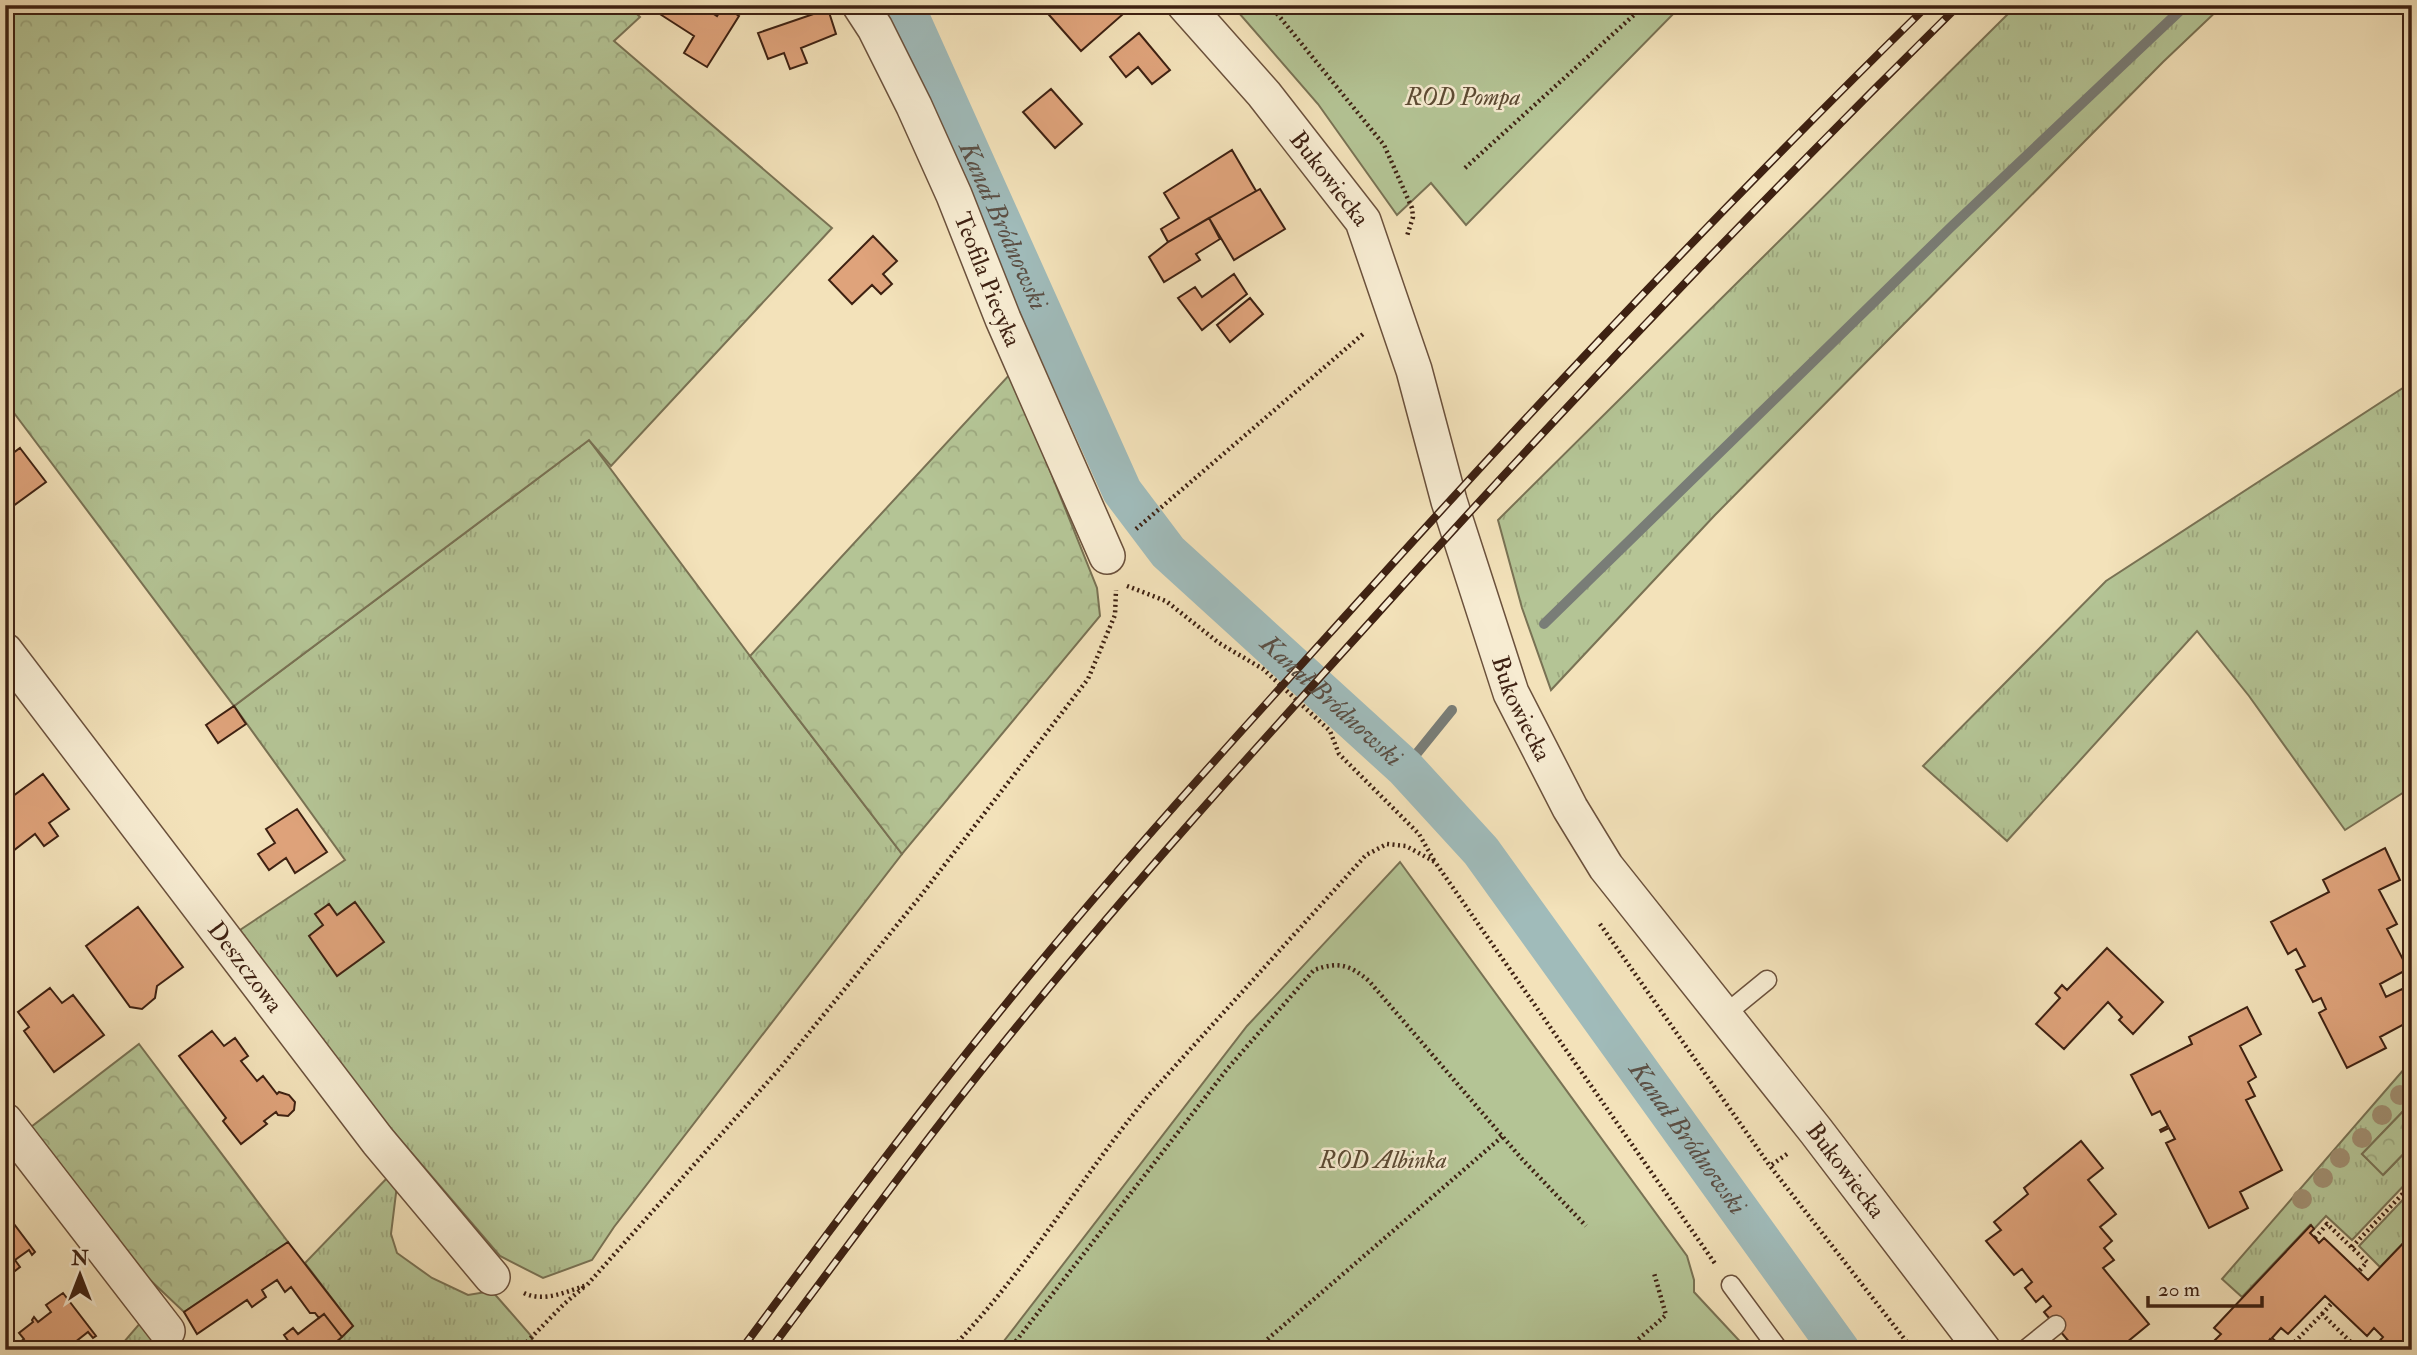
<svg xmlns="http://www.w3.org/2000/svg" width="2417" height="1355" font-family="'IM FELL Double Pica',serif">
<style>
.grass{fill:url(#grass-tufts);stroke:#797254;stroke-width:2}
.forest{fill:url(#forest-crowns);stroke:#797254;stroke-width:2}
.garden{fill:#b4c495;stroke:#797254;stroke-width:2}
.lines{fill:none;stroke-linecap:round;stroke-linejoin:round}
.stream{stroke:#797d77;stroke-width:10}
.canal{stroke:#a0bbba;stroke-width:40}
.building{fill:#dfa37b;stroke:#3e2112;stroke-width:2}
.lane-casing{stroke:#6b513c;stroke-width:21}
.street-casing{stroke:#6b513c;stroke-width:38}
.path{stroke:#3e2112;stroke-width:4.5;stroke-dasharray:2 3.5;stroke-linecap:butt}
.lane{stroke:#f7ecd2;stroke-width:18}
.street{stroke:#f7ecd2;stroke-width:35}
.rail-casing{stroke:#3e2112;stroke-width:8}
.rail{stroke:#f7ecd2;stroke-width:5;stroke-dasharray:16;stroke-linecap:butt}
.tree{fill:#a08e70}
.labels{text-anchor:middle;dominant-baseline:central;stroke-width:5;stroke-linejoin:round;paint-order:stroke}
.park-label{font-size:24px;font-style:italic;fill:#5c4a33;stroke:#f7ecd2}
.street-label{font-size:24px;fill:#3e2112;stroke:#f7ecd2}
.water-label{font-size:26px;font-style:italic;fill:#5b4f44;stroke:#f7ecd2}
</style>
<defs>
<pattern id="grass-tufts" width="24" height="20" patternUnits="userSpaceOnUse" patternTransform="scale(1.75)"><rect width="24" height="20" fill="#b4c495"/><path d="M3 7l-1-3M5 7V3M7 7l1-3M15 17l-1-3M17 17v-4M19 17l1-3" fill="none" stroke="#9ca87f"/></pattern>
<pattern id="forest-crowns" width="20" height="18" patternUnits="userSpaceOnUse" patternTransform="scale(1.75)"><rect width="20" height="18" fill="#b4c495"/><path d="M2 6a3 3 0 1 1 6 0M12 15a3 3 0 1 1 6 0" fill="none" stroke="#9ca87f"/></pattern>
</defs>
<rect width="100%" height="100%" fill="#f3e2ba"/>
<filter id="stains"><feTurbulence type="fractalNoise" baseFrequency=".00286" numOctaves="4"/><feColorMatrix values="0 0 0 0 .2 0 0 0 0 .09 0 0 0 0 .02 0 0 0 .5 -.17"/></filter>
<radialGradient id="worn" r=".72"><stop offset=".6" stop-color="#630" stop-opacity="0"/><stop offset="1" stop-color="#630" stop-opacity=".3"/></radialGradient>
<path class="grass" d="M2017 5H2223L2163 62 1715 515 1551 690 1522 608 1498 520Z
M2412 382V787L2345 830 2249 696 2197 631 2007 841 1923 766 2106 581Z
M589 440 750 656 902 854 614 1227 592 1260 543 1278 500 1256 344 1074 240 930 345 860 234 706Z
M2412 1060V1102L2362 1154 2384 1174 2412 1145V1177L2352 1240 2326 1216 2314 1229 2310 1225 2242 1297 2222 1279Z
M389 1176 397 1185 391 1234 397 1253 432 1278 468 1295 492 1291 533 1338 524 1350H326L353 1326 305 1263Z
M2412 1190V1234L2380 1267 2359 1246Z
M141 1322 161 1350H117Z"/>
<path class="forest" d="M5 5H628L640 17 614 41 832 228 611 466 589 440 234 706 5 401Z
M1011 373 1097 588 1100 616 902 854 750 656Z
M139 1044 288 1242 184 1312 129 1260 31 1127Z
M2412 1102V1145L2383 1175 2362 1154Z"/>
<path class="garden" d="M1232 5H1682L1466 225 1431 183 1397 215 1318 104Z
M1400 862 1687 1256 1694 1280V1292L1748 1350H997L1247 1026Z"/>
<g class="lines">
<path class="stream" d="M1544 624 1951 227 2186 5
M1405 768 1452 710"/>
<path class="canal" id="s1" d="M904 5 1122 491 1168 552 1405 768 1481 851 1840 1350"/>
</g>
<path class="building" d="M654 5H700L717 16 724 6 739 16 707 67 684 53 694 36 652 9Z
M700 5H724L717 16Z
M1044 5H1114L1122 15 1081 51 1042 7Z
M828 9 836 34 801 48 807 63 790 69 784 53 768 59 758 33Z
M1139 33 1170 70 1152 84 1138 67 1126 77 1110 57Z
M1051 89 1082 124 1055 148 1023 112Z
M1232 150 1256 191 1168 242 1161 229 1179 218 1164 193Z
M1260 189 1285 229 1234 260 1209 218Z
M1209 218 1220 239 1196 254 1200 260 1164 282 1149 257 1168 242Z
M873 236 897 261 883 274 892 284 881 294 872 285 852 304 829 280Z
M1234 274 1247 294 1202 330 1178 298 1195 287 1202 297Z
M1250 298 1263 314 1230 342 1217 325Z
M20 448 46 482 5 512V459Z
M234 706 246 724 218 743 206 725Z
M43 774 69 809 49 823 58 836 44 846 35 834 13 851 5 840V802Z
M297 809 327 852 295 873 286 858 269 870 258 854 275 843 266 829Z
M2385 848 2400 880 2379 890 2397 924 2387 929 2408 969 2380 984 2386 997 2402 989 2412 1007V1020L2380 1037 2386 1048 2347 1068 2319 1013 2326 1009 2321 998 2313 1002 2296 970 2305 966 2296 949 2288 954 2271 922 2329 892 2323 880Z
M355 902 384 942 337 976 309 936 323 925 315 914 329 904 337 915Z
M138 907 183 967 157 986 155 998 142 1009 130 1007 86 946Z
M2107 948 2163 1002 2133 1034 2119 1020 2122 1017 2108 1002 2064 1049 2036 1024 2060 998 2055 993 2062 985 2067 990Z
M50 988 62 1003 73 995 104 1035 54 1072 24 1031 29 1027 18 1012Z
M2247 1007 2261 1034 2240 1046 2256 1077 2248 1082 2255 1096 2246 1100 2282 1170 2240 1192 2248 1208 2209 1228 2166 1143 2175 1139 2169 1128 2161 1132 2160 1130 2168 1126 2160 1111 2152 1115 2131 1075 2192 1044 2189 1037Z
M212 1031 224 1046 235 1038 248 1056 241 1061 257 1081 263 1076 277 1094 279 1092 289 1095 295 1102 294 1110 288 1116 278 1115 276 1112 264 1121 267 1124 241 1144 223 1121 226 1118 179 1056Z
M2081 1141 2103 1168 2088 1180 2116 1214 2100 1227 2112 1241 2104 1248 2114 1260 2103 1268 2149 1324 2126 1343 2131 1350H2076L2044 1312 2051 1306 2043 1296 2036 1302 2025 1288 2032 1282 2022 1269 2014 1275 1986 1241 2001 1230 1994 1222 2028 1194 2024 1188Z
M5 1212 35 1252 32 1255 29 1250 15 1260 20 1267 6 1278 8 1280 5 1282Z
M2311 1225 2314 1229 2310 1233 2315 1238 2319 1243 2324 1238 2368 1280 2412 1234V1347L2409 1350H2381L2376 1345 2383 1337 2374 1328 2367 1336 2325 1296 2288 1334 2281 1328 2272 1338 2279 1344 2277 1346 2270 1339 2262 1350H2224L2214 1341 2221 1334 2214 1328Z
M288 1242 353 1326 342 1337 324 1314 319 1318 315 1313H310L291 1287 285 1292 277 1280 262 1290 266 1297 252 1307 247 1300 197 1334 184 1312Z
M63 1293 96 1336 93 1338 88 1332 65 1350H7V1345L10 1350 24 1339 19 1333 33 1322 32 1320 34 1317 38 1322 51 1312 46 1305Z
M324 1314 342 1337 326 1350H279L289 1342 284 1335 293 1328 298 1334Z"/>
<g class="lines">
<g class="lane-casing">
<path id="lane" d="M1723 1016 1767 980
M1731 1285 1779 1350
M2025 1350 2056 1325"/>
</g>
<g class="street-casing">
<g id="street">
<path id="s2" d="M860 5 875 28 914 106 954 195 1003 319 1107 556"/>
<path id="s3" d="M1185 5 1264 94 1363 221 1414 370 1449 501 1511 693 1570 808 1606 867 1816 1131 1983 1350"/>
<path id="s4" d="M5 651 378 1141 492 1277"/>
<path d="M5 1121 167 1331"/>
</g>
</g>
<path class="path" d="M1270 5 1384 145 1412 208 1413 217 1407 236
M1465 168 1645 5
M1136 529 1363 334
M1127 586 1166 601 1219 643 1263 669 1330 731 1339 754 1419 834 1435 862
M1600 924 1770 1166
M1787 1154 1770 1166 1913 1350
M2315 1238 2327 1224 2367 1262 2359 1271
M2352 1247 2412 1184
M524 1293C544 1303 568 1291 587 1285L781 1067 919 898 1088 679 1115 615 1116 590
M2322 1314 2332 1303
M2294 1343 2301 1350
M519 1350 564 1304 584 1287
M950 1350C1026 1272 1080 1179 1148 1096L1366 855 1387 844 1406 846 1435 862 1716 1265
M1009 1350 1228 1068 1314 970C1339 961 1350 965 1369 981L1521 1158 1586 1226
M1255 1350 1503 1136
M1626 1350 1666 1315 1654 1273
M2287 1350 2322 1314 2359 1350"/>
<use href="#lane" class="lane"/>
<use href="#street" class="street"/>
<g class="rail-casing">
<path id="rail" d="M741 1350C829 1231 917 1113 1010 999 1118 866 1234 739 1349 612 1536 404 1728 201 1928 5
M770 1350C855 1236 938 1122 1028 1013 1135 882 1248 757 1361 632 1554 417 1753 208 1959 5"/>
</g>
<use href="#rail" class="rail"/>
</g>
<g class="tree">
<circle cx="2400" cy="1095" r="10"/>
<circle cx="2382" cy="1115" r="10"/>
<circle cx="2362" cy="1138" r="10"/>
<circle cx="2340" cy="1158" r="10"/>
<circle cx="2323" cy="1178" r="10"/>
<circle cx="2302" cy="1199" r="10"/>
</g>
<g class="labels">
<g class="park-label">
<text x="1463" y="97">ROD Pompa</text>
<text x="1383" y="1160">ROD Albinka</text>
</g>
<g class="street-label">
<text stroke="none"><textPath href="#s3" startOffset="226">Bukowiecka</textPath></text>
<text stroke="none"><textPath href="#s2" startOffset="303">Teofila Piecyka</textPath></text>
<text stroke="none"><textPath href="#s3" startOffset="793">Bukowiecka</textPath></text>
<text stroke="none"><textPath href="#s4" startOffset="397">Deszczowa</textPath></text>
<text stroke="none"><textPath href="#s3" startOffset="1360">Bukowiecka</textPath></text>
</g>
<g class="water-label">
<text stroke="none"><textPath href="#s1" startOffset="242">Kanał Bródnowski</textPath></text>
<text stroke="none"><textPath href="#s1" startOffset="830">Kanał Bródnowski</textPath></text>
<text stroke="none"><textPath href="#s1" startOffset="1396">Kanał Bródnowski</textPath></text>
</g>
</g>
<rect width="2417" height="1355" fill="none" stroke="#f3e2ba" stroke-width="28"/>
<rect x="7" y="7" width="2403" height="1341" fill="none" stroke="#3e2112" stroke-width="3.5"/>
<rect x="14" y="14" width="2389" height="1327" fill="none" stroke="#3e2112" stroke-width="2"/>
<g transform="translate(80 1275)" stroke="#f7ecd2" stroke-width="5" paint-order="stroke">
<path d="M0-5L12 26L0 18L-12 26Z" fill="#3e2112"/>
<text y="-10" font-size="19" font-weight="bold" text-anchor="middle" fill="#3e2112">N</text>
</g>
<path d="M2148 1296v10h114v-10" fill="none" stroke="#3e2112" stroke-width="3.5"/>
<text x="2158" y="1296" font-size="21" fill="#3e2112" stroke="#f7ecd2" stroke-width="5" paint-order="stroke">20 m</text>
<rect width="100%" height="100%" filter="url(#stains)"/>
<rect width="100%" height="100%" fill="url(#worn)"/>
</svg>
